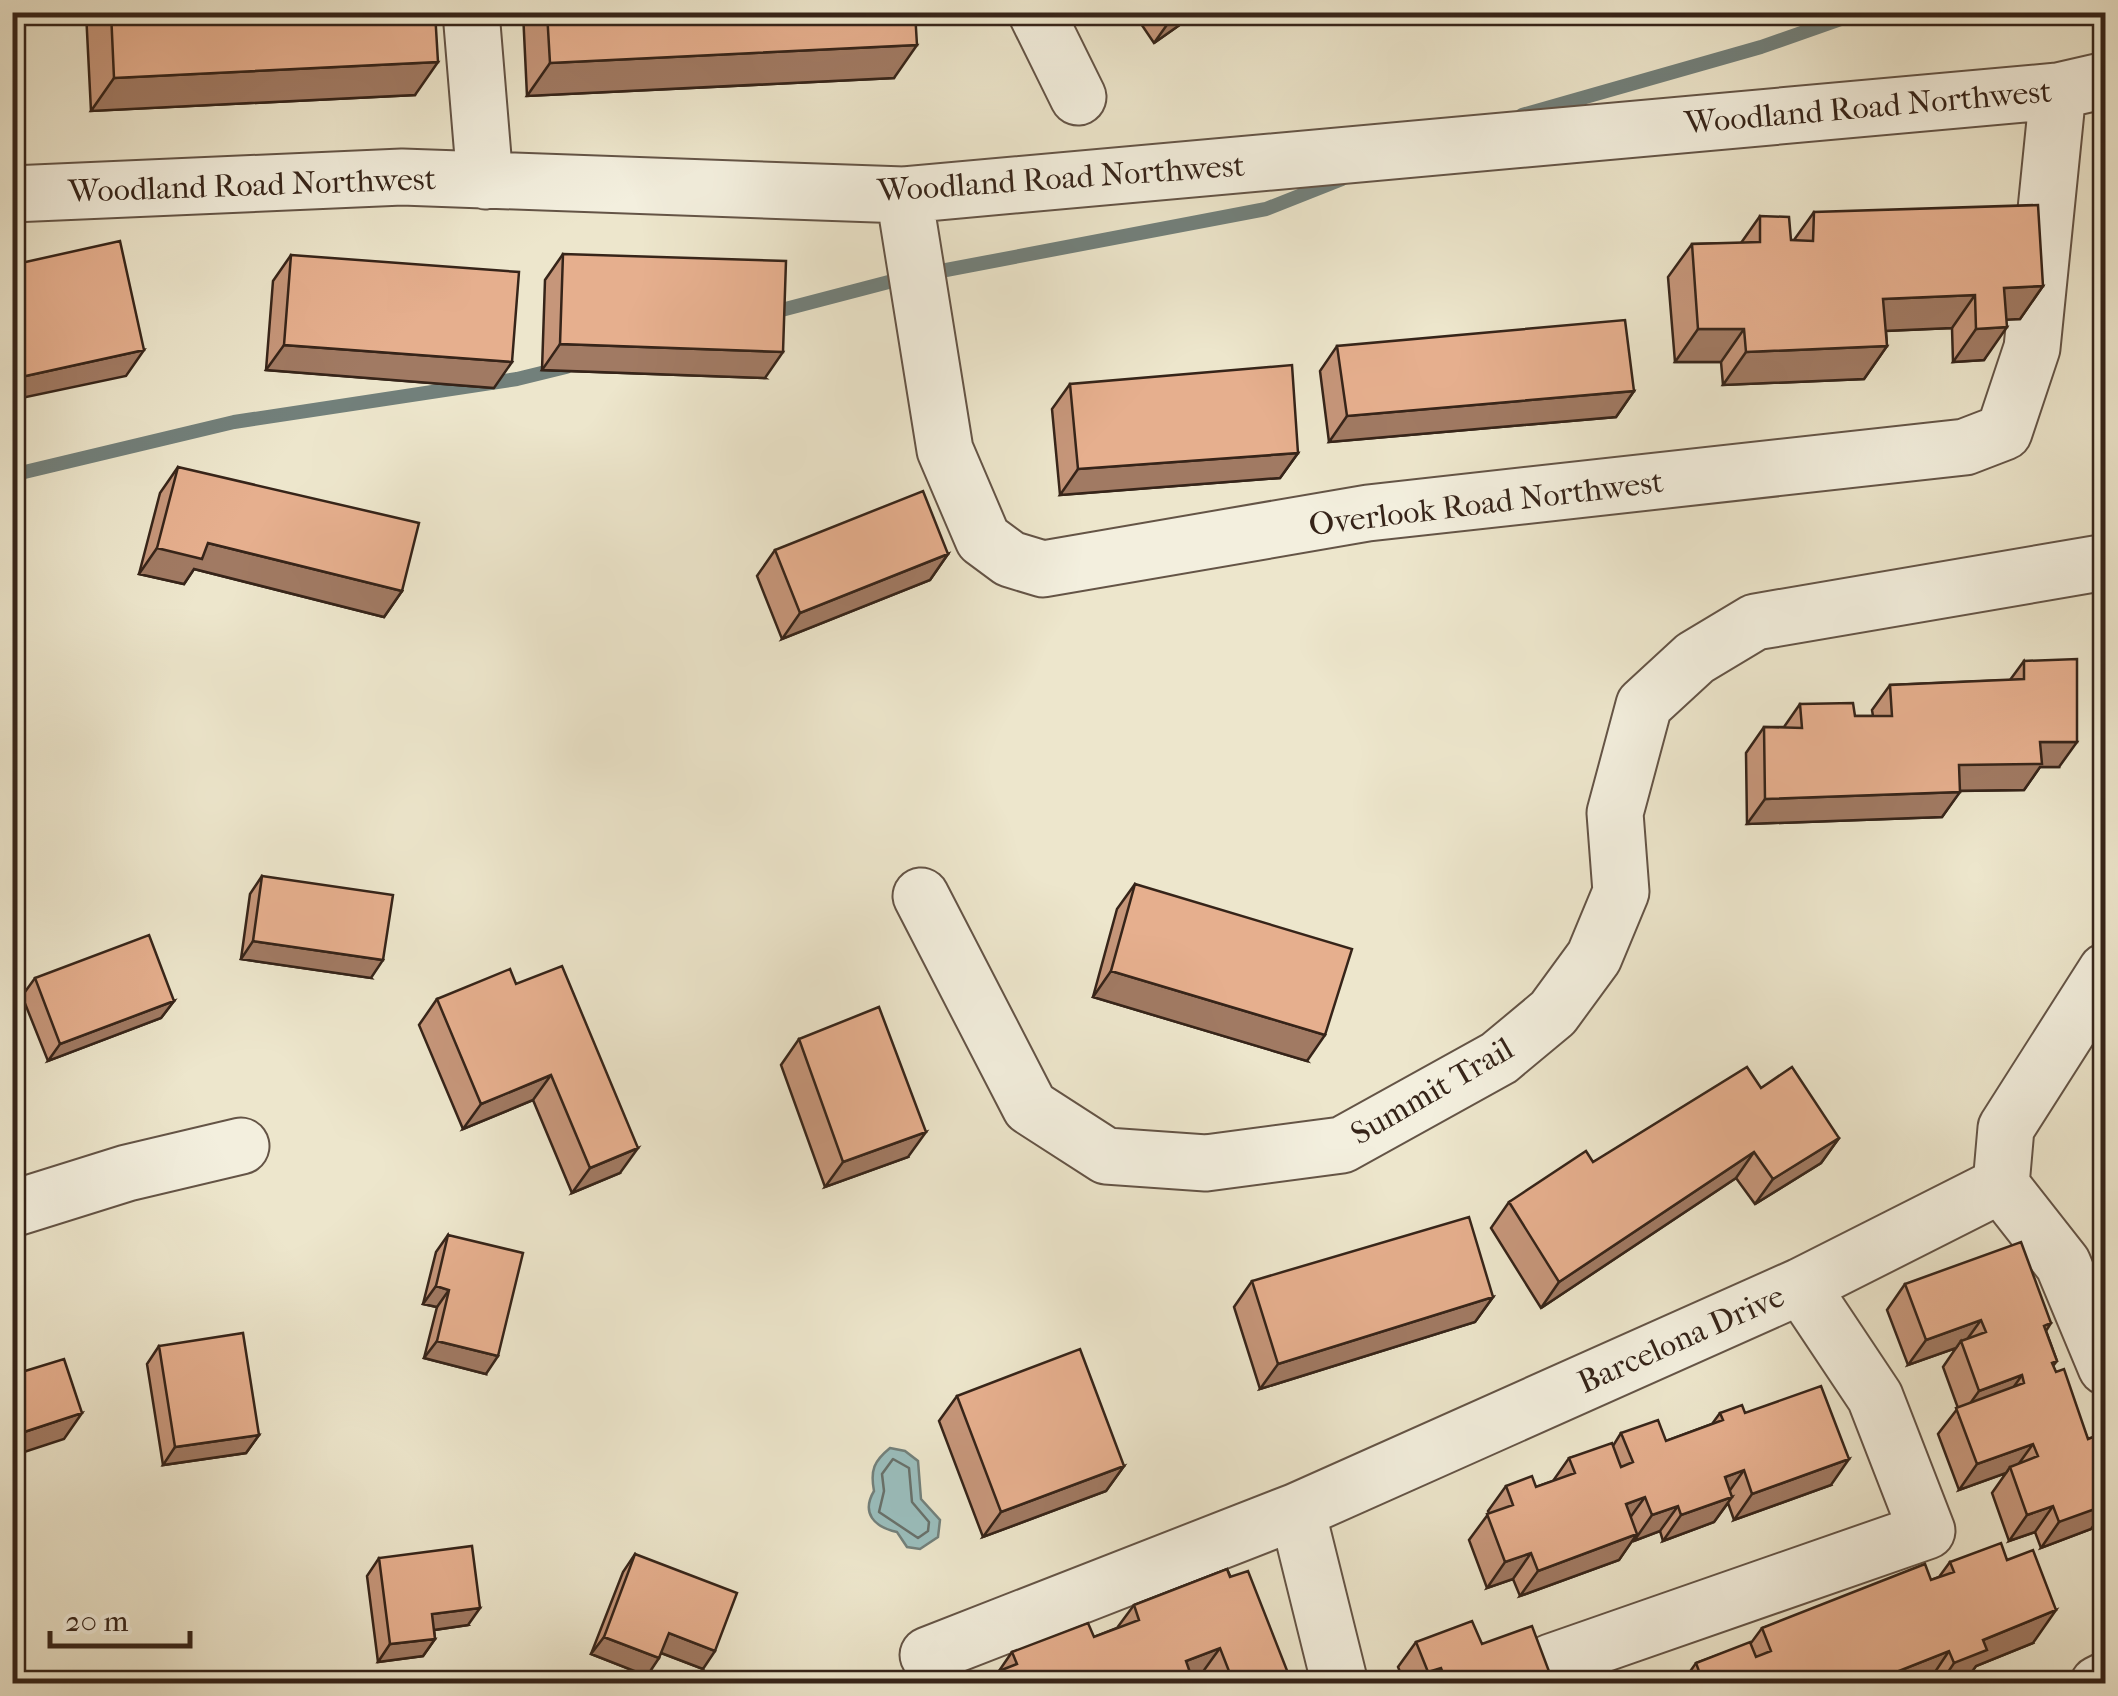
<svg xmlns="http://www.w3.org/2000/svg" width="2118" height="1696" font-family="'IM FELL French Canon',serif">
<style>
.water{fill:#9abebd;stroke:#72807b;stroke-width:2.5}
.lines{fill:none;stroke-linecap:round;stroke-linejoin:round}
.shore{stroke:#68716b;stroke-width:2.5}
.stream{stroke:#72807b;stroke-width:14}
.minor-casing{stroke:#645446;stroke-width:59}
.minor{stroke:#f3efde;stroke-width:55}
.wall{fill:#c6967a;stroke:#362419;stroke-width:2.5}
.shaded-wall{fill:#a17a63;stroke:#362419;stroke-width:2.5}
.building{fill:#e6af8e;stroke:#362419;stroke-width:2.5}
.labels{text-anchor:middle;dominant-baseline:central;stroke-width:9;stroke-linejoin:round;paint-order:stroke}
.street-label{font-size:32px;fill:#362419;stroke:#f3efde}
</style>
<rect width="100%" height="100%" fill="#ede6cc"/>
<filter id="stains"><feTurbulence type="fractalNoise" baseFrequency=".002" numOctaves="4"/><feColorMatrix values="0 0 0 0 .2 0 0 0 0 .09 0 0 0 0 .02 0 0 0 .5 -.17"/></filter>
<radialGradient id="worn" r=".72"><stop offset=".6" stop-color="#630" stop-opacity="0"/><stop offset="1" stop-color="#630" stop-opacity=".3"/></radialGradient>
<path class="water" d="M890 1448 905 1451 918 1461 921 1499 940 1520 938 1537 920 1549 907 1547 897 1532C874 1527 861 1513 874 1491 870 1470 874 1461 890 1448Z"/>
<g class="lines">
<path class="shore" d="M893 1459 909 1468 912 1502 929 1522 928 1531 918 1538 879 1512 884 1491 882 1474Z"/>
<path class="stream" d="M1522 115 1761 47 1861 12
M925 274 1266 209 1342 179
M770 313 904 278
M12 475 234 422 517 379 566 367"/>
<g class="minor-casing">
<path id="minor" d="M471 12 485 181
M1036 12 1078 97
M12 194 402 177 904 195 2058 91 2106 80
M904 195 945 450 983 539 1010 559 1043 569 1368 513 1965 447 2004 432 2032 348 2058 91
M921 896 1030 1107 1106 1156 1206 1163 1342 1145 1499 1058 1553 1013 1594 957 1621 892 1615 813 1644 705 1695 658 1755 622 2106 562
M2001 1185 2006 1128 2106 971
M2001 1185 2063 1264 2106 1367
M12 1209 127 1173 241 1146
M928 1655 1297 1511
M1340 1684 1297 1511 1801 1286 2001 1185
M1556 1684 1551 1662 1927 1531 1875 1397 1801 1286
M2098 1684 2106 1680"/>
</g>
<use href="#minor" class="minor"/>
</g>
<path class="wall" d="M86 12H435L415 95 91 111Z
M523 12H915L894 78 527 96Z
M1133 12H1198L1154 43Z
M1814 212 2043 286 2020 319H2006L1984 360 1953 362 1952 328 1886 331 1887 346 1864 379 1723 385 1721 362H1675L1668 277 1692 244 1741 243 1760 216 1791 240H1794Z
M563 254 765 378 542 370 545 280Z
M291 255 494 388 266 370 273 281Z
M1337 346 1634 391 1616 417 1329 442 1320 371Z
M1070 384 1298 453 1280 478 1060 495 1052 409Z
M178 467 402 591 384 617 194 569 184 584 139 574 160 493Z
M775 550 948 554 930 580 782 639 757 576Z
M2024 661 2059 767H2040L2024 790 1960 791 1942 817 1747 824 1746 753 1764 727H1784L1800 704 1855 716H1873L1872 710 1890 685 2010 680Z
M262 876 371 978 241 959 250 894Z
M1135 884 1307 1061 1093 997 1117 909Z
M35 978 174 1001 161 1018 48 1061 22 996Z
M516 984 620 1173 572 1193 533 1100 463 1129 419 1025 437 999Z
M799 1039 908 1157 825 1187 781 1065Z
M1761 1088 1839 1138 1821 1163 1755 1204 1736 1178 1541 1308 1491 1228 1509 1202 1593 1162Z
M448 1235 486 1374 424 1358 437 1307 423 1304 436 1252Z
M1252 1281 1493 1297 1475 1322 1260 1389 1234 1307Z
M1905 1284 2051 1323 2046 1331 2057 1361 2053 1366 2088 1439 2106 1471V1509L2091 1529 2041 1548 2035 1532 2009 1541 1992 1493 2006 1473 1959 1490 1938 1434 1958 1408 1943 1367 1956 1348 1908 1365 1887 1310Z
M159 1346 259 1435 246 1453 163 1465 147 1364Z
M957 1396 1124 1466 1106 1491 983 1537 939 1421Z
M1720 1413H1745L1831 1485 1734 1520 1728 1503 1714 1522 1663 1541 1660 1531 1634 1541 1633 1539 1619 1560 1520 1596 1513 1579 1487 1588 1469 1540 1489 1513 1488 1511 1506 1486 1536 1487 1553 1481 1569 1458 1613 1446 1621 1433 1666 1441 1712 1424Z
M635 1554 703 1669 661 1653 647 1676 591 1654 623 1572Z
M379 1558 468 1625 434 1630 435 1639 423 1656 378 1662 367 1576Z
M1950 1562 2033 1643 1976 1666 1963 1684H1674L1684 1680 1696 1663 1751 1643 1762 1628 1931 1580 1939 1577Z
M1227 1569 1280 1684H1206L1202 1673 1192 1677 1194 1684H981L986 1676 999 1671 1012 1652 1094 1637 1117 1628 1134 1605Z
M1416 1642 1482 1644 1550 1674 1543 1684H1405L1398 1667Z"/>
<path class="shaded-wall" d="M1176 12H1198L1154 43Z
M917 45 894 78 527 96 550 63Z
M438 62 415 95 91 111 114 78Z
M2043 286 2020 319 1981 321 2004 288Z
M1975 295 1952 328 1860 332 1883 299Z
M2007 327 1984 360 1953 362 1976 329Z
M1698 329H1744L1721 362H1675Z
M560 344 783 352 765 378 542 370Z
M284 345 512 362 494 388 266 370Z
M1887 346 1864 379 1723 385 1746 352Z
M144 350 126 376 12 400V379Z
M1634 391 1616 417 1329 442 1347 416Z
M1298 453 1280 478 1060 495 1078 469Z
M208 543 402 591 384 617 194 569 184 584 139 574 157 548Z
M948 554 930 580 782 639 800 613Z
M2040 742H2077L2059 767H2040L2024 790 1941 791 1959 765Z
M1960 792 1942 817 1747 824 1765 799Z
M253 941 383 960 371 978 241 959Z
M1111 971 1325 1035 1307 1061 1093 997Z
M174 1001 161 1018 48 1061 60 1044Z
M551 1075 533 1100 463 1129 481 1104Z
M926 1132 908 1157 825 1187 843 1162Z
M1839 1138 1821 1163 1755 1204 1773 1179Z
M638 1148 620 1173 572 1193 590 1168Z
M1754 1152 1736 1178 1541 1308 1559 1282Z
M436 1286 449 1290 437 1307 423 1304Z
M1493 1297 1475 1322 1260 1389 1278 1364Z
M1981 1320 1963 1345 1961 1341 1956 1348 1908 1365 1926 1340Z
M437 1341 498 1356 486 1374 424 1358Z
M2022 1375 2004 1401 1961 1416 1979 1391Z
M82 1413 64 1439 12 1456V1436Z
M259 1435 246 1453 163 1465 175 1447Z
M2033 1444 2015 1469 2010 1467 2006 1473 1959 1490 1977 1464Z
M1849 1459 1831 1485 1734 1520 1752 1494Z
M1124 1466 1106 1491 983 1537 1001 1512Z
M1744 1470 1726 1496 1725 1477Z
M2106 1488V1493L2094 1509 2106 1505V1509L2091 1529 2041 1548 2059 1522Z
M1645 1497 1627 1522 1626 1504Z
M1732 1497 1714 1522 1663 1541 1681 1515Z
M1678 1506 1660 1531 1634 1541 1652 1515Z
M2053 1506 2035 1532 2009 1541 2027 1515Z
M1637 1534 1619 1560 1520 1596 1538 1571Z
M1531 1553 1513 1579 1487 1588 1505 1562Z
M480 1608 468 1625 420 1632 432 1614Z
M2056 1610 2033 1643 1976 1666 1964 1683 1940 1684 1954 1663 1983 1640Z
M669 1633 715 1651 703 1669 656 1651Z
M604 1637 659 1658 647 1676 591 1654Z
M435 1639 423 1656 378 1662 390 1644Z
M1220 1648 1202 1673 1175 1684 1186 1661Z
M1949 1651 1927 1684H1866Z
M1441 1668 1430 1684H1421L1428 1672Z
M1288 1673 1280 1684H1260Z
M1550 1674 1543 1684H1525Z"/>
<path class="building" d="M111 12H435L438 62 114 78Z
M547 12H915L917 45 550 63Z
M2038 205 2043 286 2004 288 2007 327 1976 329 1975 295 1883 299 1887 346 1746 352 1744 329H1698L1692 244 1760 242V216L1789 217 1791 240 1813 241 1814 212Z
M120 241 144 350 12 379V265Z
M563 254 786 261 783 352 560 344Z
M291 255 519 272 512 362 284 345Z
M1625 320 1634 391 1347 416 1337 346Z
M1292 365 1298 453 1078 469 1070 384Z
M178 467 419 523 402 591 208 543 202 559 157 548Z
M923 491 948 554 800 613 775 550Z
M2077 659V742H2040L2042 764 1959 765 1960 792 1765 799 1764 727 1802 728 1800 704 1853 703 1855 716H1892L1890 685 2024 679V661Z
M262 876 393 895 383 960 253 941Z
M1135 884 1352 949 1325 1035 1111 971Z
M149 935 174 1001 60 1044 35 978Z
M562 966 638 1148 590 1168 551 1075 481 1104 437 999 510 969 516 984Z
M879 1007 926 1132 843 1162 799 1039Z
M1747 1067 1761 1088 1792 1067 1839 1138 1773 1179 1754 1152 1559 1282 1509 1202 1586 1151 1593 1162Z
M1469 1217 1493 1297 1278 1364 1252 1281Z
M448 1235 523 1253 498 1356 437 1341 449 1290 436 1286Z
M2021 1242 2051 1323 2044 1326 2057 1361 2052 1363 2056 1372 2064 1369 2088 1439 2093 1437 2106 1471V1488L2103 1489 2106 1495V1505L2059 1522 2053 1506 2027 1515 2010 1467 2038 1456 2033 1444 1977 1464 1956 1408 2024 1383 2022 1375 1979 1391 1961 1341 1986 1332 1981 1320 1926 1340 1905 1284Z
M243 1333 259 1435 175 1447 159 1346Z
M1080 1349 1124 1466 1001 1512 957 1396Z
M64 1359 82 1413 12 1436V1375Z
M1821 1386 1849 1459 1752 1494 1744 1470 1725 1477 1732 1497 1681 1515 1678 1506 1652 1515 1645 1497 1626 1504 1637 1534 1538 1571 1531 1553 1505 1562 1487 1514 1513 1505 1506 1486 1532 1476 1536 1487 1575 1473 1569 1458 1612 1443 1621 1467 1633 1462 1621 1433 1658 1420 1666 1441 1723 1420 1720 1413 1742 1405 1745 1413Z
M2001 1543 2007 1560 2033 1550 2056 1610 1983 1640 1987 1650 1954 1663 1949 1651 1866 1684H1674L1700 1674 1696 1663 1750 1642 1756 1657 1771 1651 1762 1628 1925 1564 1931 1580 1954 1572 1950 1562Z
M472 1546 480 1608 432 1614 435 1639 390 1644 379 1558Z
M635 1554 737 1593 715 1651 669 1633 659 1658 604 1637Z
M1227 1569 1230 1577 1248 1571 1288 1673 1260 1684H1234L1220 1648 1186 1661 1194 1684H989L986 1676 1017 1664 1012 1652 1088 1623 1094 1637 1139 1620 1134 1605Z
M1472 1621 1482 1644 1532 1626 1550 1674 1525 1684H1447L1441 1668 1428 1672 1416 1642Z"/>
<g class="labels">
<g class="street-label">
<text transform="translate(1868 107) rotate(-5)">Woodland Road Northwest</text>
<text transform="translate(1061 178) rotate(-4)">Woodland Road Northwest</text>
<text transform="translate(252 185) rotate(-2)">Woodland Road Northwest</text>
<text transform="translate(1486 503) rotate(-7)">Overlook Road Northwest</text>
<text transform="translate(1432 1091) rotate(-30)">Summit Trail</text>
<text transform="translate(1681 1339) rotate(-24)">Barcelona Drive</text>
</g>
</g>
<rect width="2118" height="1696" fill="none" stroke="#ede6cc" stroke-width="50"/>
<rect x="15" y="15" width="2088" height="1666" fill="none" stroke="#362419" stroke-width="5"/>
<rect x="25" y="25" width="2068" height="1646" fill="none" stroke="#362419" stroke-width="2.5"/>
<path d="M50 1631v15h140v-15" fill="none" stroke="#362419" stroke-width="5"/>
<text x="65" y="1631" font-size="30" fill="#362419" stroke="#f3efde" stroke-width="8" paint-order="stroke">20 m</text>
<rect width="100%" height="100%" filter="url(#stains)"/>
<rect width="100%" height="100%" fill="url(#worn)"/>
</svg>
